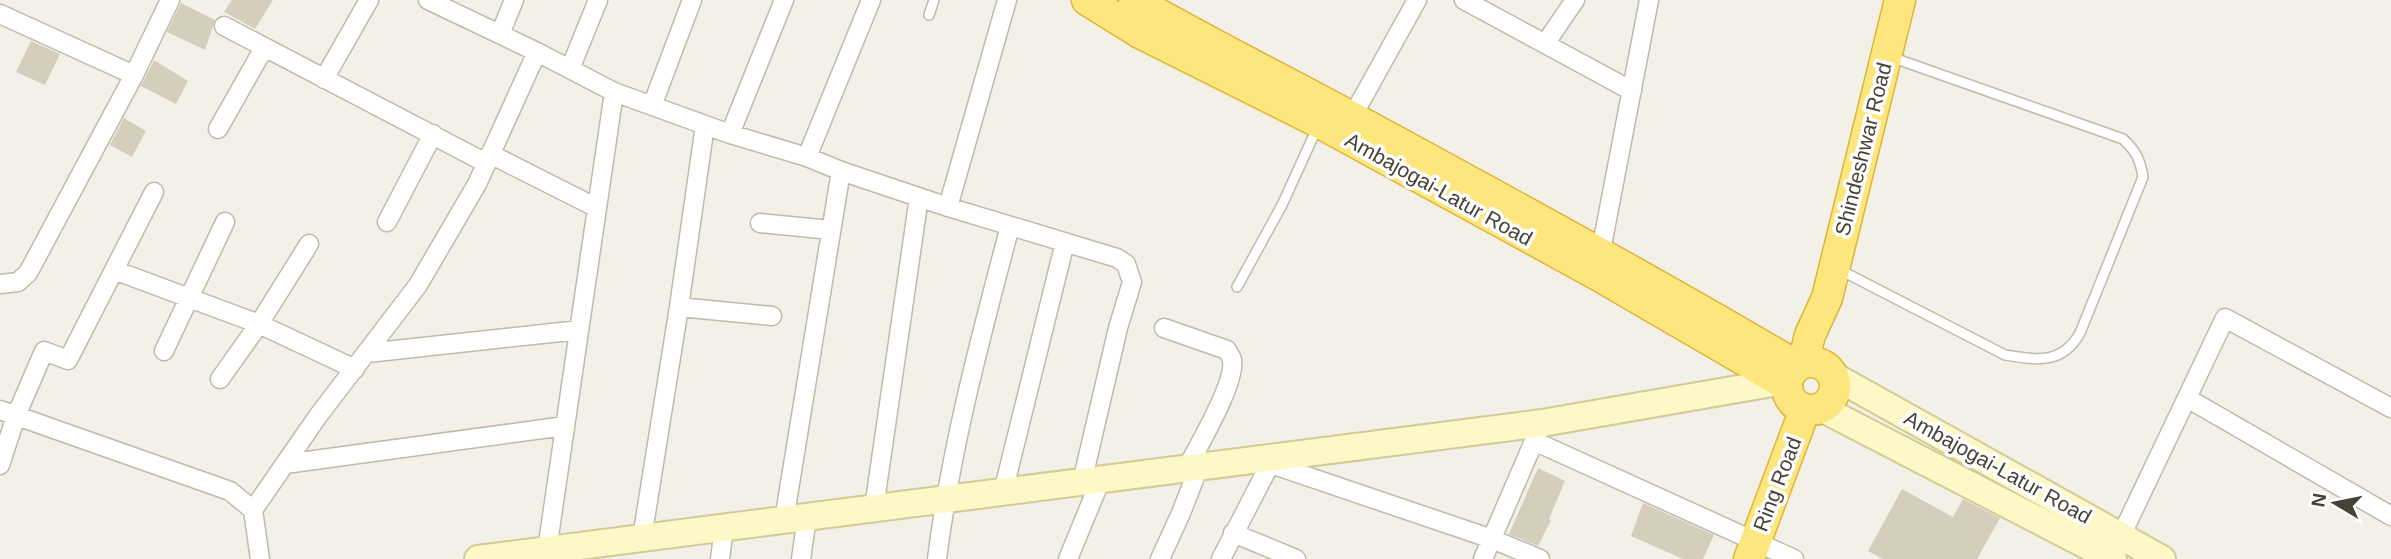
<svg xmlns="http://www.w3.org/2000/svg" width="2391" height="559" font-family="Helvetica,sans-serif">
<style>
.building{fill:#d5cebc}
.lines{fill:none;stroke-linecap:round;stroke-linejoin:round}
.service-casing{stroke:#bfbaa9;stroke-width:12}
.minor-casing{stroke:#bfbaa9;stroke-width:21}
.secondary-casing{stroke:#d3cb97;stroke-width:30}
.trunk-casing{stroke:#ddb637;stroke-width:33}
.service{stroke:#fff;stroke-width:9}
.minor{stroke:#fff;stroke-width:18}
.secondary{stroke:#fef8c6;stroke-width:26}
.trunk{stroke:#fee67e;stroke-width:30}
.labels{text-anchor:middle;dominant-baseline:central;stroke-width:7;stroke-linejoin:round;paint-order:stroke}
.street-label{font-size:21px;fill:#464236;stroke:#fff}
</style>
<rect width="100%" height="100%" fill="#f3f1e7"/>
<path class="building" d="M232 0H273L255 29 224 12Z
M181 3 215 20 205 50 167 32Z
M31 41 60 54 45 85 16 72Z
M154 60 188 81 176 104 141 86Z
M124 118 146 131 132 157 110 145Z
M1538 468 1565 481 1549 519 1551 520 1538 546 1509 534Z
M1902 489 1953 517 1963 499 2000 518 1977 559H1883L1868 551Z
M1643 503 1714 535 1703 559H1683L1631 536Z"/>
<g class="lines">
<g class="service-casing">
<path id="service" d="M929 15 934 0
M1840 270 2005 355C2037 360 2062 365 2080 333L2143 177C2140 159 2136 151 2123 139L1891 57
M1237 287 1282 205 1318 126"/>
</g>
<g class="minor-casing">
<path id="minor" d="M428 0 537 52
M1464 0 1632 91
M0 14 134 75 170 0
M224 26 486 163
M500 34 514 0
M1545 44 1575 0
M570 69 598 0
M324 79 369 0
M652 106 692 0
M1352 117 1417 0
M218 129 264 48
M730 134 784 0
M490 154 597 208
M807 157 871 0
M948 207 1007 0
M387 222 433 134
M760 223 831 230
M1599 261 1649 0
M114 270 259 324 355 369
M0 284 18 282 28 273 134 75
M679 307 772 316
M1164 328 1227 350C1229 354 1231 356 1232 360 1236 383 1198 446 1187 468
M164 351 225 222
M367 353 579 330
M220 379 259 324 309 244
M2187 398 2391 516
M0 410 230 491 253 510
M1534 441 1794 559
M1265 462 1492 539 1540 559
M285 464 565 426
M0 465 16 416 44 351 68 360 154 192
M1003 492 1065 242
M874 508 919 197
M784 520 841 171
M1233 533 1296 559
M2121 536 2225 318 2391 408
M642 538 679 307 705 125
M547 550 614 92 730 134 807 157 841 171 948 207 1117 258 1126 264 1132 282 1118 328 1082 482
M260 559 253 510 318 416 418 285 477 184 537 52 614 92
M720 559 724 528
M801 559 807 517
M937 559C951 446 981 336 1010 226
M1068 559 1101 479
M1160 559 1181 513 1199 467
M1221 559 1270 464
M1483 559 1538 432"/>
</g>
<g class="secondary-casing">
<path id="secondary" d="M1834 376 2162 559
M1821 408 2113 559
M478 559 1542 423 1778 382"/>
</g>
<g class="trunk-casing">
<path id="trunk" d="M1087 0 1140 33 1320 123 1596 274 1787 385
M1134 0C1206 42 1280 78 1353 118 1502 199 1651 280 1797 366
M1787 386a24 24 0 1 1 48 0a24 24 0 1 1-48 0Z
M1803 363 1810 335 1827 298 1900 0
M1749 559 1805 409"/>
</g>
<use href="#service" class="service"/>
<use href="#minor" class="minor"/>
<use href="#secondary" class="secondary"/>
<use href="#trunk" class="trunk"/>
</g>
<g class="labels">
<g class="street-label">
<text transform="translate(1863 149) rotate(-76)">Shindeshwar Road</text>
<text transform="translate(1439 189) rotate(29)">Ambajogai-Latur Road</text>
<text transform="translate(1998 467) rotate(29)">Ambajogai-Latur Road</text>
<text transform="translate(1777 484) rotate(-69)">Ring Road</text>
</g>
</g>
<g transform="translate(2335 503) rotate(280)" stroke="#ffffff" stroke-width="5" paint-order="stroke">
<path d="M0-5L12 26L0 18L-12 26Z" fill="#464236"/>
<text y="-10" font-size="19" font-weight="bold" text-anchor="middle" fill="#464236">N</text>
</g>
</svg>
